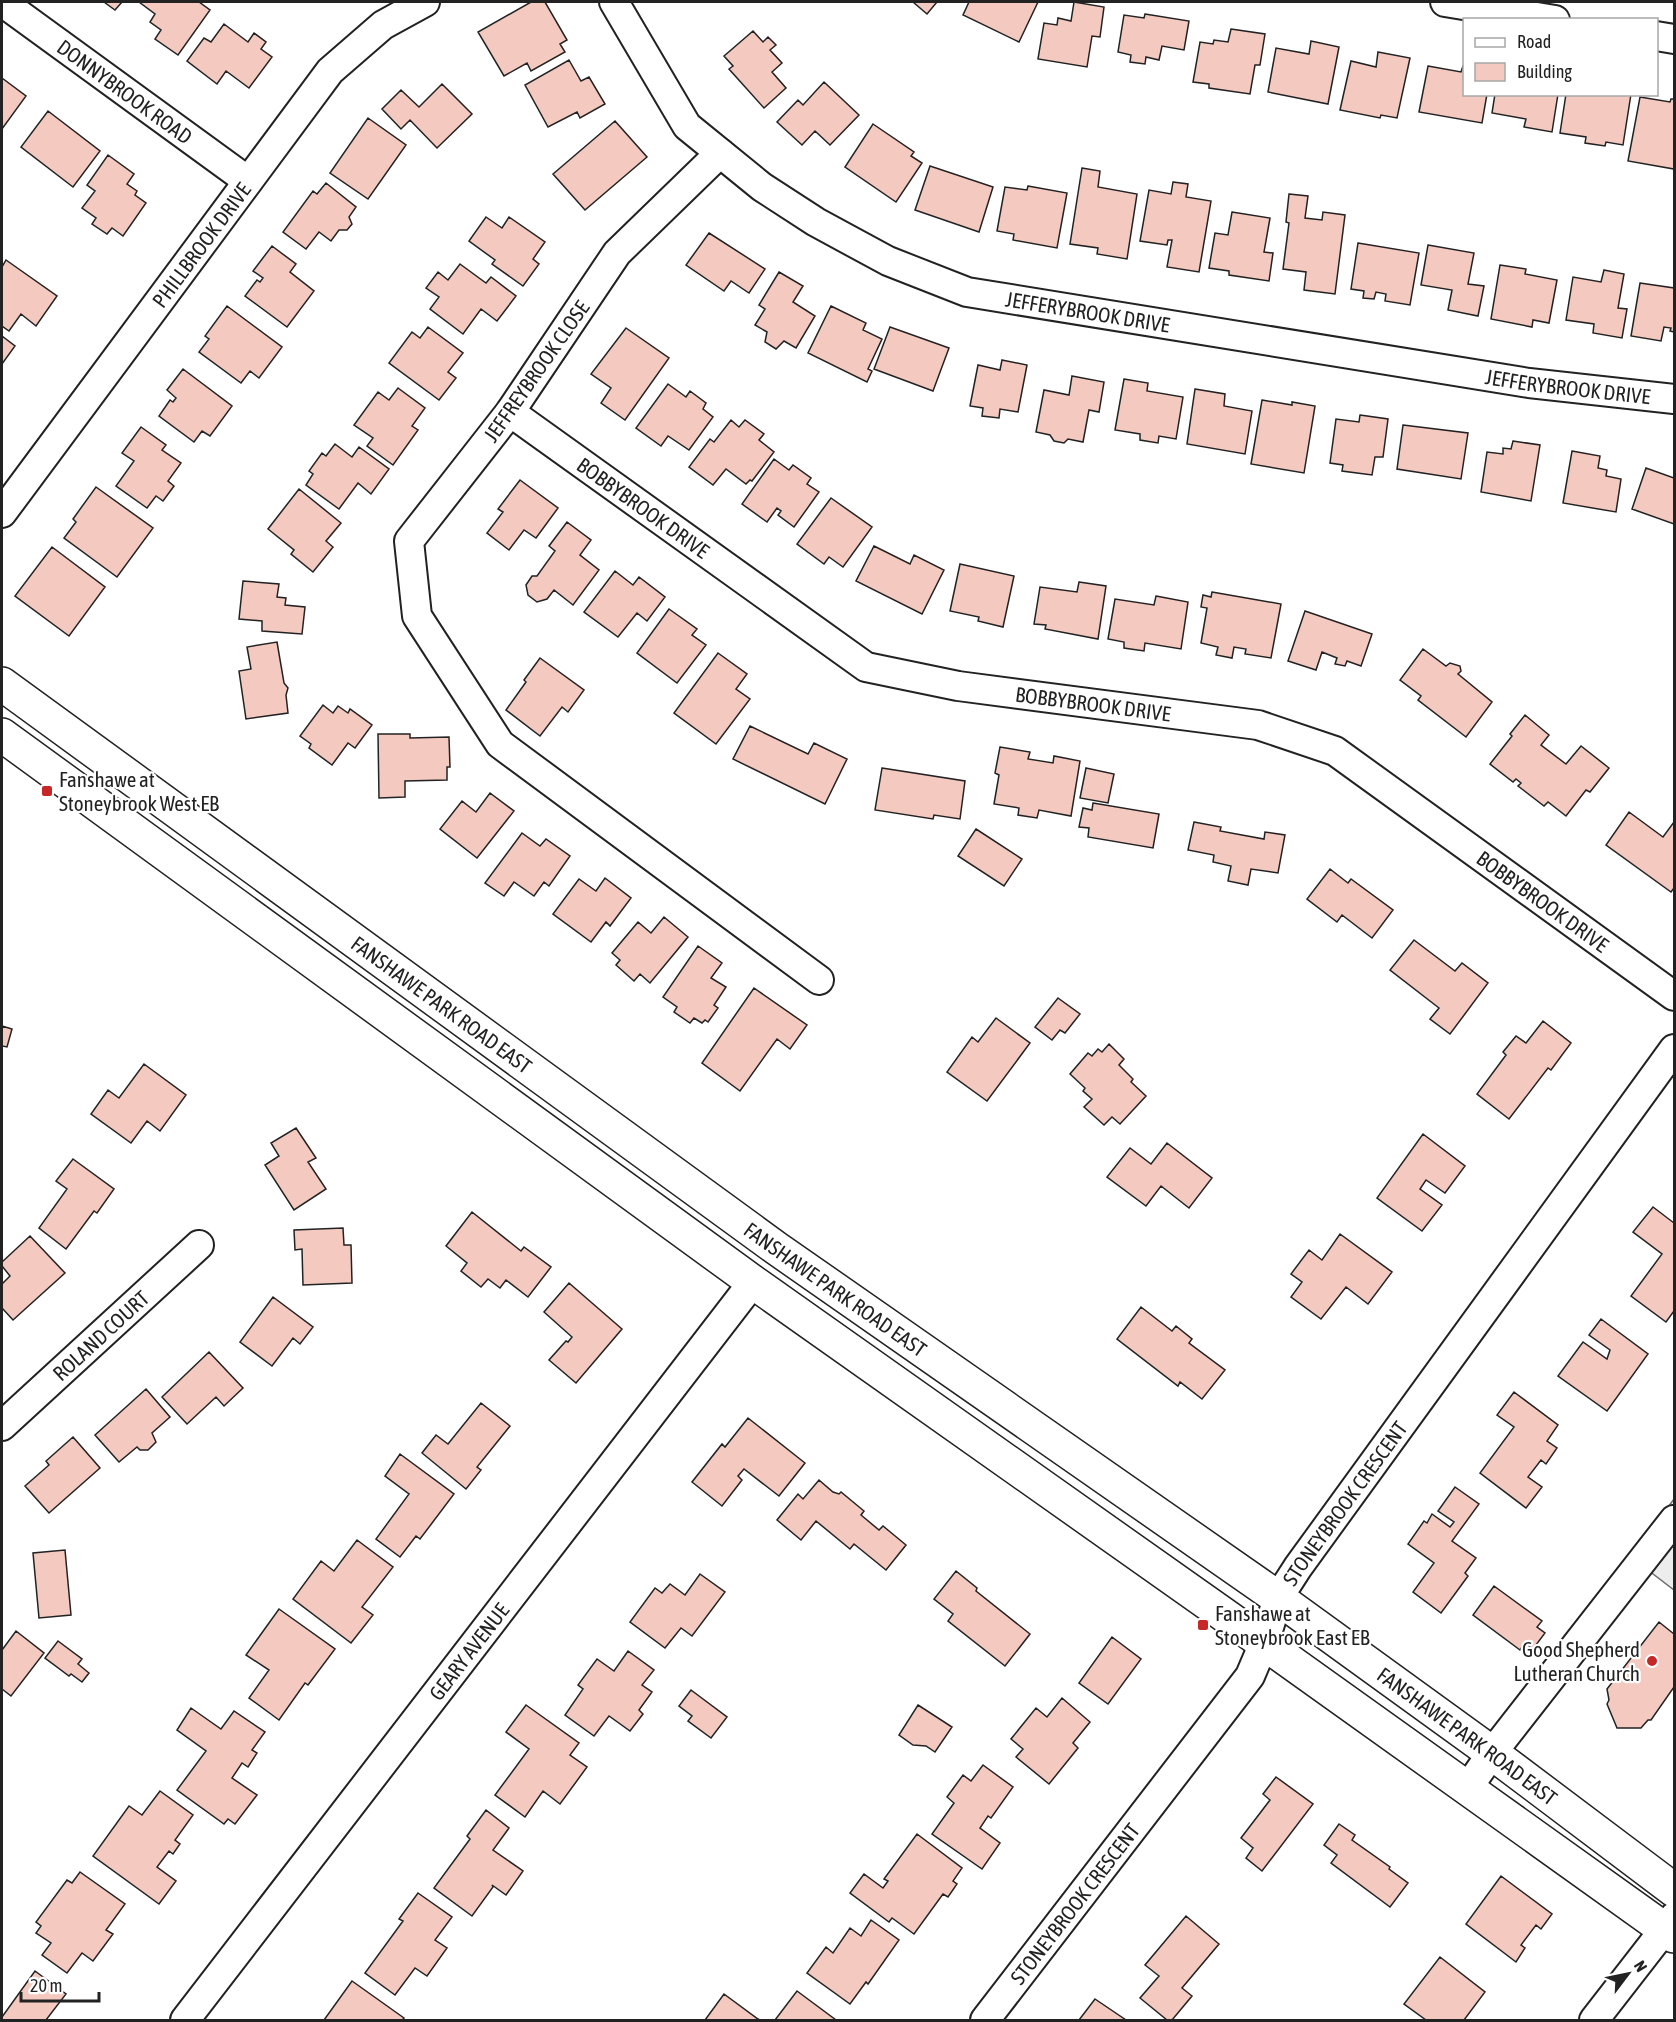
<svg xmlns="http://www.w3.org/2000/svg" width="1676" height="2022" font-family="'Asap Condensed',sans-serif">
<style>
.parking{fill:#ededed;stroke:#6f6f6f;stroke-width:1.5}
.building{fill:#f3c9c0;stroke:#222;stroke-width:1.5}
.lines{fill:none;stroke-linecap:round;stroke-linejoin:round}
.minor-casing{stroke:#222;stroke-width:32}
.major-casing{stroke:#222;stroke-width:36}
.minor{stroke:#fff;stroke-width:28}
.major{stroke:#fff;stroke-width:33}
.poi-dot{fill:#c62828;stroke:#fff;stroke-width:2}
.labels{text-anchor:middle;dominant-baseline:central;stroke-width:4.5;stroke-linejoin:round;paint-order:stroke}
.street-label{font-size:21px;fill:#222;stroke:#fff}
.poi-label{font-size:21px;fill:#222;stroke:#fff;text-anchor:start}
</style>
<rect width="100%" height="100%" fill="#fff"/>
<path class="parking" d="M1674 1499V1590L1631 1557Z"/>
<path class="building" d="M104 2H122L115 10Z
M139 2H199L210 10 178 55 155 39 161 30 150 22 155 14Z
M531 2H545L567 40 560 44 565 52 531 71 527 63 504 76 478 32Z
M913 2H937L927 14Z
M969 2H1038L1019 42 963 15Z
M1074 2 1104 7 1100 37 1092 36 1087 67 1038 59 1044 23 1057 25 1058 18 1071 21Z
M1145 14 1189 21 1184 50 1162 46 1159 60 1146 57 1145 64 1130 62 1131 55 1118 52 1124 15 1144 18Z
M224 24 248 42 254 33 266 42 261 49 272 57 249 88 226 71 217 84 187 61 204 38 211 42Z
M1231 29 1265 34 1260 65H1255L1250 94 1209 88V84L1193 82 1200 42 1213 44 1214 40 1228 42Z
M753 31 763 42 768 37 776 45 770 50 782 63 772 72 786 88 764 108 729 69 733 66 724 56Z
M1311 41 1339 47 1328 104 1268 92 1276 48 1309 54Z
M1378 52 1410 58 1397 118 1381 115 1380 118 1340 110 1351 61 1376 67Z
M569 60 581 81 589 77 605 104 580 118 577 112 548 127 525 85Z
M1428 66 1461 72 1463 66H1464V94H1487L1482 123 1419 112Z
M2 78 26 96 2 129Z
M824 82 859 115 830 145 815 131 802 145 777 122 798 100 803 105Z
M442 84 472 114 437 148 410 120 401 129 382 109 401 90 419 107Z
M1495 94H1558L1552 132 1524 127 1526 119 1492 113Z
M1566 94H1631L1623 145 1606 142 1605 146 1585 143 1586 137 1560 133Z
M1640 97 1670 102 1671 99H1674V169L1628 161Z
M48 111 100 151 73 187 21 147Z
M368 118 406 145 368 199 330 173Z
M615 121 647 157 585 210 553 174Z
M873 124 914 152 911 156 922 163 896 202 845 167Z
M108 155 134 174 127 184 137 191 135 195 146 203 123 236 112 228 107 234 92 224 96 218 82 208 95 191 87 185Z
M930 166 993 187 979 232 915 210Z
M1082 168 1100 171 1098 187 1137 194 1127 259 1097 254 1098 248 1070 244Z
M1173 182 1188 184 1186 197 1211 201 1199 272 1167 267 1172 240H1168L1167 245 1140 241 1149 190 1171 194Z
M326 183 356 207 349 217 352 224 347 230H339L331 241 319 232 306 249 283 232 313 191 317 194Z
M1028 186 1067 193 1057 248 1013 240 1014 234 997 231 1005 187 1027 190Z
M1289 194 1308 196 1305 218 1322 220 1323 212 1345 215 1335 294 1304 290 1306 272 1283 269 1289 223 1286 222Z
M1232 212 1270 218 1264 252 1273 253 1269 281 1229 275V271L1209 268 1215 233 1228 235Z
M486 217 502 228 509 217 545 242 533 259 539 264 523 286 492 264 495 260 469 241Z
M709 233 765 269 749 293 731 281 724 291 686 265Z
M1358 243 1419 253 1410 305 1385 301 1386 294 1376 292 1374 299 1363 298 1364 291 1351 289Z
M1428 245 1474 253 1468 284 1484 286 1478 316 1448 310 1452 290 1421 285Z
M272 246 296 264 290 272 314 291 287 327 245 296 257 280 260 282 263 278 253 271Z
M6 260 57 296 36 326 21 314 9 331 2 326V267Z
M460 264 486 283 491 277 516 296 497 321 481 309 463 334 430 309 439 297 426 288 438 272 448 280Z
M1500 265 1526 269 1525 274 1557 280 1549 323 1533 320 1532 327 1491 319Z
M1604 270 1624 274 1618 308 1627 309 1622 338 1593 333 1594 324 1566 320 1573 277 1601 282Z
M779 272 803 286 793 302 815 316 796 348 784 341 776 349 765 342 767 332 755 325 765 309 759 305Z
M1640 283 1674 288V332L1670 331 1671 328 1664 327 1661 341 1631 336Z
M227 306 282 347 259 378 250 371 241 383 199 352 209 339 205 336Z
M831 306 866 323 863 330 882 339 868 369 872 371 867 382 808 353Z
M428 327 463 353 448 372 456 378 439 400 389 363 412 332 420 338Z
M890 327 949 348 933 391 874 369Z
M626 328 669 358 625 420 601 403 611 388 591 374Z
M2 336 15 346 2 364Z
M1002 360 1027 365 1018 412 1000 409 999 418 982 416 983 408 970 406 978 365 1000 370Z
M183 369 232 406 210 436 202 431 194 442 159 416 170 400 173 402 176 398 167 390Z
M1072 376 1104 382 1099 412 1089 410 1083 442 1068 439 1064 443 1054 441 1050 435 1036 432 1044 390 1069 395Z
M1124 379 1148 383 1147 391 1183 397 1176 439 1159 436 1158 443 1140 440V434L1115 430Z
M668 384 686 397 690 391 706 403 703 409 713 417 689 450 668 436 661 446 636 428Z
M398 388 425 408 412 426 418 430 393 465 367 446 373 438 354 425 378 392 389 400Z
M1195 389 1225 394 1224 406 1252 411 1245 454 1187 444Z
M1262 400 1292 405V402L1315 406 1304 473 1251 464Z
M1360 415 1388 419 1383 457H1375L1372 475 1342 471 1343 465 1330 463 1336 419 1359 422Z
M731 420 739 427 745 420 764 434 759 440 774 452 752 481 750 480 746 484 726 469 713 485 689 467 710 439 714 442Z
M1403 425 1468 433 1461 479 1397 469Z
M141 427 166 445 162 450 181 463 168 481 174 486 163 501 156 496 147 508 116 486 134 461 122 453Z
M1513 441 1540 445 1531 501 1481 492 1487 452 1503 454V448L1511 449Z
M335 444 352 457 359 447 389 469 371 494 358 483 339 509 306 485 313 474 309 471 322 453 326 456Z
M1572 451 1600 456 1598 468 1607 470 1606 476 1621 479 1616 512 1563 503Z
M774 459 789 470 793 465 811 478 807 484 819 492 794 527 778 515 781 511 777 508 767 522 742 504Z
M1646 468 1674 478V524L1632 509Z
M520 480 558 508 536 538 524 530 509 550 487 533 503 512 498 509Z
M96 487 153 528 117 577 64 538 76 522 73 519Z
M299 489 341 523 326 541 333 547 313 572 291 554 294 550 268 529Z
M831 498 872 527 843 567 829 557 824 564 797 544Z
M567 522 591 540 580 555 599 570 573 605 554 590 547 599 537 602 528 595 526 585 532 576H537L555 551 549 546Z
M874 546 910 564 914 555 944 570 922 614 856 581Z
M52 547 105 587 69 636 15 596Z
M960 564 1014 576 1003 627 978 621 979 617 950 611Z
M615 571 633 585 639 577 665 597 647 621 637 613 618 637 584 612Z
M243 581 279 584 277 597 286 598 285 605 305 607 302 634 262 631V621L239 619Z
M1079 582 1106 586 1098 639 1045 629 1046 625 1034 624 1040 587 1077 592Z
M1212 592 1281 604 1271 658 1245 654 1246 649 1234 647 1232 658 1216 655 1218 647 1201 643 1207 608 1201 607 1203 595 1211 597Z
M1156 596 1188 602 1181 649 1145 643 1144 651 1124 648V642L1108 639 1115 599 1154 605Z
M669 609 697 629 692 635 706 645 677 683 637 653Z
M1305 611 1372 634 1361 666 1347 661 1345 666 1335 664 1337 658 1322 652 1316 670 1288 661Z
M277 642 284 683 288 688 286 695 288 713 246 719 239 671 251 669 247 647Z
M1423 649 1446 666 1450 663 1460 666 1461 671 1458 674 1492 702 1466 737 1418 700 1421 696 1400 680Z
M718 653 747 674 736 689 750 699 716 744 674 713Z
M540 658 584 690 568 712 562 707 540 736 506 710 526 682 524 680Z
M323 705 333 713 338 706 348 713 350 709 372 725 355 748 348 743 332 765 309 748 311 744 300 736Z
M1525 715 1549 735 1541 745 1566 764 1581 746 1609 768 1590 792 1586 790 1566 816 1548 802 1544 806 1518 786 1521 783 1516 779 1513 782 1490 764 1512 736 1510 734Z
M750 726 808 754 814 743 847 759 825 804 733 759Z
M378 734H410V738L449 737 450 767H447V780L405 781V797L379 798Z
M1000 747 1030 752 1028 759 1053 763 1054 756 1080 761 1071 816 1039 810 1037 818 1018 815 1019 808 994 804 999 775 995 773Z
M882 768 965 781 960 819 934 815 933 819 875 810Z
M1086 768 1114 774 1108 803 1080 798Z
M490 793 514 811 477 858 440 829 462 801 476 812Z
M1093 803 1159 814 1153 848 1088 837 1089 828 1079 827 1083 808 1092 810Z
M1629 812 1663 837 1674 822V888L1671 892 1606 845Z
M1194 822 1221 827 1220 831 1264 839 1265 832 1285 835 1278 873 1251 869 1248 885 1228 881 1231 866 1213 862 1214 855 1188 850Z
M976 829 1022 859 1004 886 958 856Z
M522 833 540 846 546 839 570 856 549 886 544 882 534 896 514 882 504 896 485 883Z
M1330 869 1348 883 1351 879 1393 910 1372 938 1342 915 1337 922 1307 899Z
M605 878 631 898 610 926 606 922 591 942 553 914 579 879 596 891Z
M664 917 688 937 650 983 640 974 634 981 616 965 620 960 612 953 638 922 651 933Z
M1414 940 1455 971 1462 963 1488 983 1450 1034 1430 1019 1439 1008 1390 970Z
M698 946 722 963 711 978 726 987 714 1005 718 1008 708 1022 705 1020 702 1023 694 1018 690 1023 674 1012 677 1007 663 997Z
M754 988 807 1025 790 1049 777 1039 740 1091 702 1063Z
M1058 998 1080 1014 1065 1033 1060 1030 1052 1040 1035 1027Z
M996 1018 1030 1043 987 1101 947 1072 972 1037 978 1042Z
M1543 1021 1571 1043 1551 1070 1548 1068 1509 1119 1477 1094 1506 1055 1503 1052 1516 1036 1526 1043Z
M2 1026 12 1029 7 1047 2 1046Z
M1109 1044 1124 1059 1119 1065 1133 1079 1131 1082 1146 1096 1120 1124 1112 1117 1104 1125 1084 1107 1092 1099 1083 1091 1085 1088 1070 1074 1088 1053 1092 1056 1098 1049 1102 1052Z
M144 1064 186 1095 160 1131 147 1121 131 1143 91 1114 108 1090 119 1098Z
M296 1128 316 1158 308 1162 326 1189 294 1210 265 1165 279 1156 271 1143Z
M1423 1134 1465 1166 1445 1193 1426 1180 1420 1189 1442 1205 1422 1231 1377 1198Z
M1167 1143 1212 1178 1189 1208 1161 1186 1146 1206 1107 1177 1130 1148 1151 1164Z
M73 1159 114 1189 97 1213 94 1211 66 1249 39 1228 67 1189 56 1181Z
M1653 1207 1674 1223V1311L1666 1322 1631 1296 1662 1254 1633 1232Z
M472 1212 521 1251 524 1247 551 1267 528 1297 506 1280 500 1288 488 1279 481 1287 461 1271 467 1263 446 1246Z
M343 1228 344 1245H351L352 1283 303 1285 302 1249 295 1250 294 1230Z
M1340 1234 1392 1272 1368 1304 1346 1287 1321 1319 1291 1297 1302 1282 1291 1274 1309 1250 1322 1260Z
M30 1236 65 1273 13 1320 2 1308V1284L10 1276 2 1266V1262Z
M569 1283 622 1329 576 1383 549 1360 566 1341 568 1342 572 1337 544 1312Z
M273 1297 313 1327 300 1344 293 1338 272 1366 240 1342Z
M1141 1307 1172 1331 1176 1326 1192 1339 1189 1343 1225 1370 1202 1399 1180 1382 1178 1386 1117 1339Z
M1601 1319 1648 1354 1607 1411 1558 1376 1583 1342 1607 1359 1610 1350 1589 1335Z
M209 1352 243 1388 224 1406 216 1397 187 1424 162 1397Z
M146 1389 170 1417 152 1433 156 1442 148 1450H140L137 1447 119 1462 95 1435Z
M1514 1392 1558 1425 1547 1441 1557 1448 1546 1464 1541 1460 1528 1477 1542 1487 1526 1508 1480 1473 1514 1427 1497 1415Z
M481 1403 510 1426 477 1467 481 1470 466 1489 422 1453 436 1435 448 1444Z
M748 1418 805 1463 779 1496 744 1469 738 1476 742 1480 722 1506 692 1482 722 1444 725 1447Z
M73 1437 100 1468 49 1513 25 1486 49 1465 46 1461Z
M400 1454 454 1494 420 1539 416 1536 400 1557 376 1539 409 1494 385 1476Z
M819 1480 833 1492 839 1494 841 1492 864 1511 861 1515 879 1530 883 1526 906 1545 886 1570 854 1544 850 1549 816 1521 801 1540 777 1520 798 1494 803 1499Z
M1455 1487 1479 1504 1452 1541 1476 1558 1465 1573 1468 1576 1441 1613 1413 1592 1434 1563 1408 1544 1424 1521 1427 1523 1432 1514 1450 1527 1454 1522 1438 1511Z
M357 1540 393 1567 362 1607 373 1615 351 1643 293 1599 321 1561 334 1571Z
M65 1550 71 1615 39 1618 33 1553Z
M956 1571 977 1588 976 1591 1030 1634 1005 1666 948 1621 953 1614 934 1599Z
M700 1574 725 1592 692 1636 681 1628 665 1648 630 1622 655 1588 662 1593 670 1584 685 1595Z
M1494 1586 1542 1621 1537 1627 1545 1633 1533 1649 1525 1643 1520 1650 1473 1615Z
M279 1609 335 1649 308 1685 305 1683 279 1720 249 1698 269 1670 246 1655Z
M1659 1622 1674 1634V1687L1651 1720H1648L1641 1728H1617L1607 1704 1609 1700 1607 1689Z
M16 1631 44 1653 11 1696 2 1689V1650Z
M1112 1637 1141 1659 1108 1704 1079 1683Z
M58 1641 82 1659 78 1664 89 1673 82 1682 71 1674 69 1676 45 1658Z
M628 1651 654 1670 642 1685 652 1692 639 1710 643 1714 630 1731 609 1716 594 1736 565 1715 583 1689 578 1685 597 1659 614 1671Z
M691 1690 727 1717 711 1738 688 1721 692 1716 679 1706Z
M1062 1698 1090 1722 1073 1743 1078 1748 1049 1784 1016 1757 1023 1749 1011 1739 1036 1708 1047 1717Z
M526 1705 579 1743 570 1755 587 1767 560 1804 543 1791 525 1817 495 1795 529 1749 506 1732Z
M918 1705 952 1727 935 1752 926 1746 913 1745 899 1735Z
M191 1708 221 1729 234 1711 265 1732 252 1750 257 1753 248 1767 242 1763 232 1778 257 1795 235 1824 228 1819 224 1824 177 1790 206 1751 177 1730Z
M983 1765 1013 1787 991 1818 988 1816 980 1828 1000 1843 982 1869 932 1834 954 1803 947 1797 963 1775 971 1781Z
M1276 1777 1313 1804 1262 1871 1246 1858 1253 1848 1241 1838 1270 1800 1263 1794Z
M160 1791 193 1815 175 1840 180 1844 173 1854 169 1851 157 1867 176 1881 159 1904 93 1856 129 1806 142 1815Z
M486 1810 509 1828 493 1850 523 1871 506 1895 492 1885 493 1887 472 1916 434 1888 470 1839 467 1836Z
M1339 1824 1355 1835 1352 1840 1390 1867 1389 1869 1408 1883 1390 1907 1331 1863 1337 1855 1324 1845Z
M917 1834 962 1868 953 1881 957 1884 948 1897 943 1894 914 1934 892 1918 889 1922 850 1893 864 1874 883 1888 888 1881 884 1879Z
M80 1872 125 1904 106 1930 113 1934 93 1961 82 1953 67 1973 42 1955 51 1943 36 1933 41 1926 36 1922 67 1880 72 1883Z
M1501 1876 1552 1914 1541 1929 1536 1925 1521 1945 1525 1948 1516 1962 1466 1924Z
M418 1893 452 1917 435 1940 447 1948 427 1976 415 1968 395 1995 365 1973 403 1921 399 1919Z
M1186 1916 1219 1944 1182 1988 1192 1996 1172 2020H1167L1140 1998 1159 1976 1145 1965Z
M871 1920 899 1940 868 1984 866 1982 850 2004 807 1973 826 1947 833 1953 850 1928 861 1936Z
M1440 1957 1485 1992 1464 2020H1426L1404 2004Z
M35 1971 66 1994 46 2020H2V2017Z
M352 1981 404 2018 402 2020H324Z
M797 1991 836 2020H775Z
M724 1994 758 2019 760 2020H705Z
M1095 1999 1126 2020H1079Z"/>
<g class="lines">
<g class="minor-casing">
<g id="minor">
<path id="s1" d="M2 2 248 181"/>
<path id="s2" d="M614 2 687 126 762 187 816 222 888 261 967 292 1529 383 1674 399"/>
<path d="M1445 2 1555 20"/>
<path d="M1656 36 1674 39"/>
<path d="M720 153 617 253 510 412 409 541 417 616 500 744 819 980"/>
<path id="s3" d="M510 412 866 667 958 686 1258 725 1335 751 1674 996"/>
<path id="s4" d="M2 513 330 71 383 25 425 2"/>
<path id="s5" d="M2 1426 199 1245"/>
<path d="M1467 1789 1492 1753 1674 1520"/>
<path id="s6" d="M185 2020 753 1282"/>
<path id="s7" d="M985 2020 1250 1676 1264 1643 1278 1598 1298 1567 1674 1049"/>
<path d="M1594 2020 1674 1917"/>
</g>
</g>
<g class="major-casing">
<g id="major">
<path id="s8" d="M2 684 776 1248 1278 1598 1492 1753 1674 1890"/>
<path d="M2 735 753 1282 1264 1643 1674 1936"/>
</g>
</g>
<use href="#minor" class="minor"/>
<use href="#major" class="major"/>
</g>
<g class="poi-dot">
<rect x="41" y="785" width="12" height="12" rx="3"/>
<rect x="1197" y="1619" width="12" height="12" rx="3"/>
<circle cx="1652" cy="1661" r="6"/>
</g>
<g class="labels">
<g class="street-label">
<text stroke="none"><textPath href="#s1" startOffset="152">DONNYBROOK ROAD</textPath></text>
<text stroke="none"><textPath href="#s4" startOffset="334">PHILLBROOK DRIVE</textPath></text>
<text stroke="none"><textPath href="#s2" startOffset="594">JEFFERYBROOK DRIVE</textPath></text>
<text transform="translate(536 371) rotate(-55)">JEFFREYBROOK CLOSE</text>
<text stroke="none"><textPath href="#s2" startOffset="1080">JEFFERYBROOK DRIVE</textPath></text>
<text stroke="none"><textPath href="#s3" startOffset="164">BOBBYBROOK DRIVE</textPath></text>
<text stroke="none"><textPath href="#s3" startOffset="668">BOBBYBROOK DRIVE</textPath></text>
<text stroke="none"><textPath href="#s3" startOffset="1172">BOBBYBROOK DRIVE</textPath></text>
<text stroke="none"><textPath href="#s8" startOffset="544">FANSHAWE PARK ROAD EAST</textPath></text>
<text stroke="none"><textPath href="#s8" startOffset="1030">FANSHAWE PARK ROAD EAST</textPath></text>
<text stroke="none"><textPath href="#s5" startOffset="134">ROLAND COURT</textPath></text>
<text stroke="none"><textPath href="#s7" startOffset="633">STONEYBROOK CRESCENT</textPath></text>
<text stroke="none"><textPath href="#s6" startOffset="465">GEARY AVENUE</textPath></text>
<text stroke="none"><textPath href="#s8" startOffset="1804">FANSHAWE PARK ROAD EAST</textPath></text>
<text stroke="none"><textPath href="#s7" startOffset="147">STONEYBROOK CRESCENT</textPath></text>
</g>
<g class="poi-label">
<text x="59" y="779">Fanshawe at<tspan x="59" dy="24">Stoneybrook West EB</tspan></text>
<text x="1215" y="1613">Fanshawe at<tspan x="1215" dy="24">Stoneybrook East EB</tspan></text>
<text x="1640" y="1649" text-anchor="end">Good Shepherd<tspan x="1640" dy="24">Lutheran Church</tspan></text>
</g>
</g>
<rect width="1676" height="2022" fill="none" stroke="#222222" stroke-width="6"/>
<rect x="1463" y="18" width="195" height="78" fill="#ffffff" stroke="#a7a7a7" stroke-width="1.5"/>
<rect x="1475" y="38" width="30" height="9" fill="#ffffff" stroke="#a7a7a7" stroke-width="1.5"/>
<text x="1517" y="48" font-size="18" fill="#222222">Road</text>
<rect x="1475" y="63" width="30" height="18" fill="#f3c9c0" stroke="#a7a7a7" stroke-width="1.5"/>
<text x="1517" y="78" font-size="18" fill="#222222">Building</text>
<g transform="translate(1628 1974) rotate(58)" stroke="#ffffff" stroke-width="4.5" paint-order="stroke">
<path d="M0-4.5L10 22L0 15L-10 22Z" fill="#222222"/>
<text y="-9" font-size="16" font-weight="bold" text-anchor="middle" fill="#222222">N</text>
</g>
<path d="M21 1992v9h78v-9" fill="none" stroke="#222222" stroke-width="3"/>
<text x="30" y="1992" font-size="18" fill="#222222" stroke="#ffffff" stroke-width="4.5" paint-order="stroke">20 m</text>
</svg>
